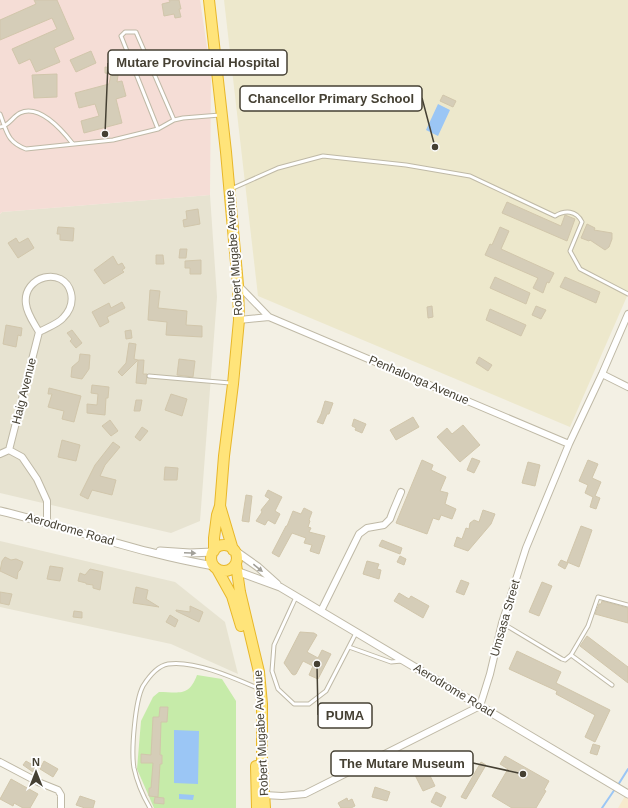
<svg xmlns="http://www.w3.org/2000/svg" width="628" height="808" font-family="Helvetica,sans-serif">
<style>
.residential{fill:#e7e3d1}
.commercial{fill:#f7eacd}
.education{fill:#ede8cc}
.medical{fill:#f5ddd6}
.green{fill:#c6eba9}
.water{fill:#9bc6f5}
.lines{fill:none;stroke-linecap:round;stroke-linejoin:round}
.stream{stroke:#9bc6f5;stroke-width:2}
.building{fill:#d5cdb8;stroke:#d1c6ab}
.service-casing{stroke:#bfb9a6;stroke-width:5}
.minor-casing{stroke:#bfb9a6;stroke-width:8}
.tertiary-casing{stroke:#bfb9a6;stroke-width:9}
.trunk-casing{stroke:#e8b729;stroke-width:12}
.service{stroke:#fff;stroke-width:3}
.minor{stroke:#fff;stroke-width:6}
.tertiary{stroke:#fff;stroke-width:7}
.trunk{stroke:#ffe47a;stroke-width:10}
.oneway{fill:#a2a099}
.labels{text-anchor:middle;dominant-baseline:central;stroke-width:4;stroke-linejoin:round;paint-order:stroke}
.street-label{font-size:12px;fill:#454033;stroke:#fff}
.leader{fill:none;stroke:#454033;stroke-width:1.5}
.callout-dot{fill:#454033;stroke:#fff;stroke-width:1.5}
.callout{fill:#fff;stroke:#454033;stroke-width:1.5}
.callout-label{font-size:13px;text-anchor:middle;font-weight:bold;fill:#454033}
</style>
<rect width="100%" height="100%" fill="#f3f0e4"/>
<path class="residential" d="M210 195 217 297 200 521 171 533 0 493V214L2 212Z
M0 541 175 582 225 622 238 674 171 644 0 607Z"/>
<path class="commercial" d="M628 791V808H618Z"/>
<path class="education" d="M224 0H628V294L570 427 258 296Z"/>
<path class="medical" d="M0 0H200L211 74 210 195 2 212 0 214Z"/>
<path class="green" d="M197 675 222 679 236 701V808H154L137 769 141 721 153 697 159 692C179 692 189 697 197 675Z"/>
<path class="water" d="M438 104 450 110 438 136 426 130Z
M174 730 199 731 198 784 174 783Z
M179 794 194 795 193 800 179 799Z"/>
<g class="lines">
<path class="stream" d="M618 785 628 769
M602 808 615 789"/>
</g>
<path class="building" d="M34 0H57L74 39 54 48 60 62 36 72 30 59 19 64 12 49 57 29 52 18 0 40V20L36 4Z
M169 0H179L181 9H179L181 17 175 18 174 14 164 16 162 4 170 2Z
M91 51 96 63 76 72 70 60Z
M105 67 119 69 117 82 122 81 126 96 116 99 122 123 84 133 81 121 99 116 95 104 79 108 75 93 109 84 111 74 105 73Z
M57 74V97L34 98 32 75Z
M443 95 456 101 453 107 440 101Z
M507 202 561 226 565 215 575 219 567 241 502 213Z
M198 209 200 224 184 227 183 220 187 219 186 211Z
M587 224 595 228 594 230 612 233V239L609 247 605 250 590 240 589 241 581 238Z
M58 227 74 228 73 241 60 240V234H57Z
M500 227 509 231 501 249 554 273 549 283 547 282 543 293 533 288 538 278 485 255 490 244 492 245Z
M16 238 19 243 28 238 34 248 18 258 8 243Z
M180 249H187L186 258H179Z
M156 255H163L164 264H156Z
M113 256 118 265 122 263 125 268 122 270 124 272 104 284 94 270Z
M201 260V274H190V268H185V261Z
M495 277 530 293 526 304 490 288Z
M565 277 600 292 596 303 560 287Z
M150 290 160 291 158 308 187 311 186 325 202 326V337L166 335 167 322 148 320Z
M122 302 125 308 107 317 109 322 100 327 92 312 109 303 111 308Z
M432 306 433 317 428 318 427 307Z
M536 306 546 310 541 319 532 315Z
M490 309 526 325 521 336 486 320Z
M6 325 22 328 21 336 18 335 16 347 3 344Z
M72 330 82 343 76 348 70 341 72 339 67 333Z
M131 330 132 338 126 339 125 331Z
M129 343 136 344 134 359 138 360 122 376 118 372 126 363Z
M80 354 90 355 89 369 82 379 71 377 72 367 79 361Z
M479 357 492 365 488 371 476 363Z
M179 359 195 361 193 377 177 375Z
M138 360H144L143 374H147L146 384 136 383Z
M92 385 109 387 108 398H106L105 415 87 413V404L97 405 98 394 91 393Z
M49 388 81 396 74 422 62 419 64 411 48 407 52 394H48Z
M171 394 187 399 182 416 165 410Z
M136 400H142L140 411H134Z
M325 401 333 403 329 414H327L323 424 317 422 321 414Z
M413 417 419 427 396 440 390 430Z
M354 419 366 424 362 433 355 430 356 428 352 426Z
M110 420 118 431 111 436 102 426Z
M463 425 480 445 460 462 437 437 447 428 452 434Z
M142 427 148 431 140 441 135 437Z
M62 440 80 445 76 461 58 457Z
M113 442 120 447 105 465 100 476 116 480 112 495 92 490 88 499 80 495 95 465Z
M472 458 480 461 474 473 467 470Z
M422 460 433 465 431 470 446 477 440 491 448 493 445 504 456 509 452 519 441 515 439 520 433 518 427 534 396 523Z
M588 460 598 464 592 478 601 482 595 496 600 498 596 509 590 507 593 497 585 493 588 485 579 481Z
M528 462 540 465 535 486 522 483Z
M165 467 178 468 177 480H164Z
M268 490 282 497 275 511 280 514 275 524 268 520 265 525 256 521 262 512 261 510 270 499 265 496Z
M246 495 252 496 249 522 242 521Z
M304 508 312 512 309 520 310 521 308 527 311 528 309 532 325 536 319 554 310 551 312 545 304 543 306 538 292 533 279 557 272 553 286 526H287L293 511 301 514Z
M483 510 495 514 491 524 468 551 454 546 457 537 462 539 466 528 469 529 470 523 474 520 479 522Z
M581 526 592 530 579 567 567 562Z
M382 540 402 548 400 554 379 546Z
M400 556 406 559 404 565 397 562Z
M5 557 11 560 16 559 23 562 20 570 18 572 17 579 0 571 2 561Z
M561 560 568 563 565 569 558 565Z
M367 561 379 564 377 569 381 570 379 579 363 574Z
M50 566 63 568 60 581 47 579Z
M90 569 103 572 100 590 93 588V585L86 584V583L78 581 80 573 85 575Z
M461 580 469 583 464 595 456 592Z
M542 582 552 586 539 616 529 612Z
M136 587 148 590 146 599 159 607 133 603Z
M0 592 12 594 9 605 0 603Z
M399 593 409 599 411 596 429 606 423 618 394 601Z
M602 601 628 608V623L595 614 599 604H601Z
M190 606 203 612 199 622 176 611V610L190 612Z
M74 611 82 612V618L73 617Z
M170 615 178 620 175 627 166 622Z
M300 632 314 633 317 635 307 652 318 658 322 650 331 654 318 679 309 675 313 666 303 661 296 674 294 675 292 674 284 663Z
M587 636 628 667V683L580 646Z
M517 651 561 672 556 683 610 710 595 742 585 737 595 715 556 694 557 691 509 669Z
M160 707H168L167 722H161L160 755H162V764H160L158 797 149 796V788H151L153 763H141V754L151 755 153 717H159Z
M593 744 600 746 597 755 590 753Z
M505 756 549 781 544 790 546 791 536 808H512L492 796 508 769 500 764Z
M421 757 435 786 423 791 409 763Z
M26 761 36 767 33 772 23 765Z
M44 761 58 769 53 777 40 769Z
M481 762 486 765 466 799 461 797Z
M11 779 38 794 30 808H23L14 803 13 806 0 799Z
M375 787 390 792 387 801 372 797Z
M436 792 446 797 441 807 431 802Z
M80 796 95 801 93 808H85L76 805Z
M155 797 164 798V804L154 803Z
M347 798 348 801 352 799 355 806 351 808H341L338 803Z"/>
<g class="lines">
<g class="service-casing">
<path id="service" d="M0 114C7 132 7 142 26 149L113 140 158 129 174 120 183 118 220 115
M0 127C9 126 12 117 20 113 39 104 62 130 73 144
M158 129 121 36 125 32H136L174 120
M231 189 278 168 323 156 406 165 470 176 555 216C565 210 576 210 582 222L570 251 580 269 628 294
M149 376 230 383
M296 597 274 645 272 671 278 689 294 704H309L326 691 356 633
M502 623 562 659 565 660 571 655 588 626 598 597 628 605
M349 647 391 662 402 661
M571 655 612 685
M150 808C143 796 137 782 134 768 131 751 135 701 143 686 148 678 157 666 168 664 193 660 232 677 255 687"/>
</g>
<g class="minor-casing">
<path id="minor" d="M238 285 269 317 569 444
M239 320 269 317
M602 374 628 387
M9 450 39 332C34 323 27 314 26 304 22 276 64 265 71 293 73 302 70 311 63 318 58 324 46 328 39 332
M0 454 9 450 22 457 37 479 47 501V522
M321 611 359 534 367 528 384 525 390 519 393 511 401 492
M0 762 38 782 58 790 61 795V808
M264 795 282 796 305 794 480 706 490 674 502 623 526 548 569 444 602 374 628 314"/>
</g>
<g class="tertiary-casing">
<path id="tertiary" d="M0 511C72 528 142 554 214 566
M234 550 258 567 277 584
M160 551 190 553 213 552
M231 569 280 587 628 794"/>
</g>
<g class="trunk-casing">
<path id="trunk" d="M209 0 226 152 238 285 239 320 233 384 224 456 220 506 217 515 214 538V551
M220 506 233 550
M211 558a13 13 0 1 1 26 0a13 13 0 1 1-26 0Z
M236 564 240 592 259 672 262 704V761L265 808
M217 569 232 596 241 626
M256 766 257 808"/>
</g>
<use href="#service" class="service"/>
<use href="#minor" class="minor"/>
<use href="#tertiary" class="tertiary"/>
<use href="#trunk" class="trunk"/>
</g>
<defs><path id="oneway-solid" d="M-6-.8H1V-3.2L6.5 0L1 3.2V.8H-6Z"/></defs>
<g class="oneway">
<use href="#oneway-solid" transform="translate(190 553) rotate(2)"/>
<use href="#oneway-solid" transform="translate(258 568) rotate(39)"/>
</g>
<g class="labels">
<g class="street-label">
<text transform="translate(234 253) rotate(-94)">Robert Mugabe Avenue</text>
<text transform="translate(419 380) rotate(23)">Penhalonga Avenue</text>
<text transform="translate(24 391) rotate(-76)">Haig Avenue</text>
<text transform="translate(70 529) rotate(16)">Aerodrome Road</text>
<text transform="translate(505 618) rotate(-74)">Umsasa Street</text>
<text transform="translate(454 690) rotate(31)">Aerodrome Road</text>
<text transform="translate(261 733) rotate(-93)">Robert Mugabe Avenue</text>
</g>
</g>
<path class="leader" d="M105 134L108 63M435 147L422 98M317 664L318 715M523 774L473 763"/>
<g class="callout-dot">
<circle cx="105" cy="134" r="4"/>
<circle cx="435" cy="147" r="4"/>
<circle cx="317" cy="664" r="4"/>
<circle cx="523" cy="774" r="4"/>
</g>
<g class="callout">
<rect x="108" y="50" width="179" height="25" rx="4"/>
<rect x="240" y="86" width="182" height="25" rx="4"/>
<rect x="318" y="703" width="54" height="25" rx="4"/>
<rect x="331" y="751" width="142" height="25" rx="4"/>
</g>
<g class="callout-label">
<text x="198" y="67">Mutare Provincial Hospital</text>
<text x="331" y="103">Chancellor Primary School</text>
<text x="345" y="720">PUMA</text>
<text x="402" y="768">The Mutare Museum</text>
</g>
<g transform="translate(36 772)" stroke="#ffffff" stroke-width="3" paint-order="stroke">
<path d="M0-3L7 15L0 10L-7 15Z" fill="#454033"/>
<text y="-6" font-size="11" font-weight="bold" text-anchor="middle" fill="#454033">N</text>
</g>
</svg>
